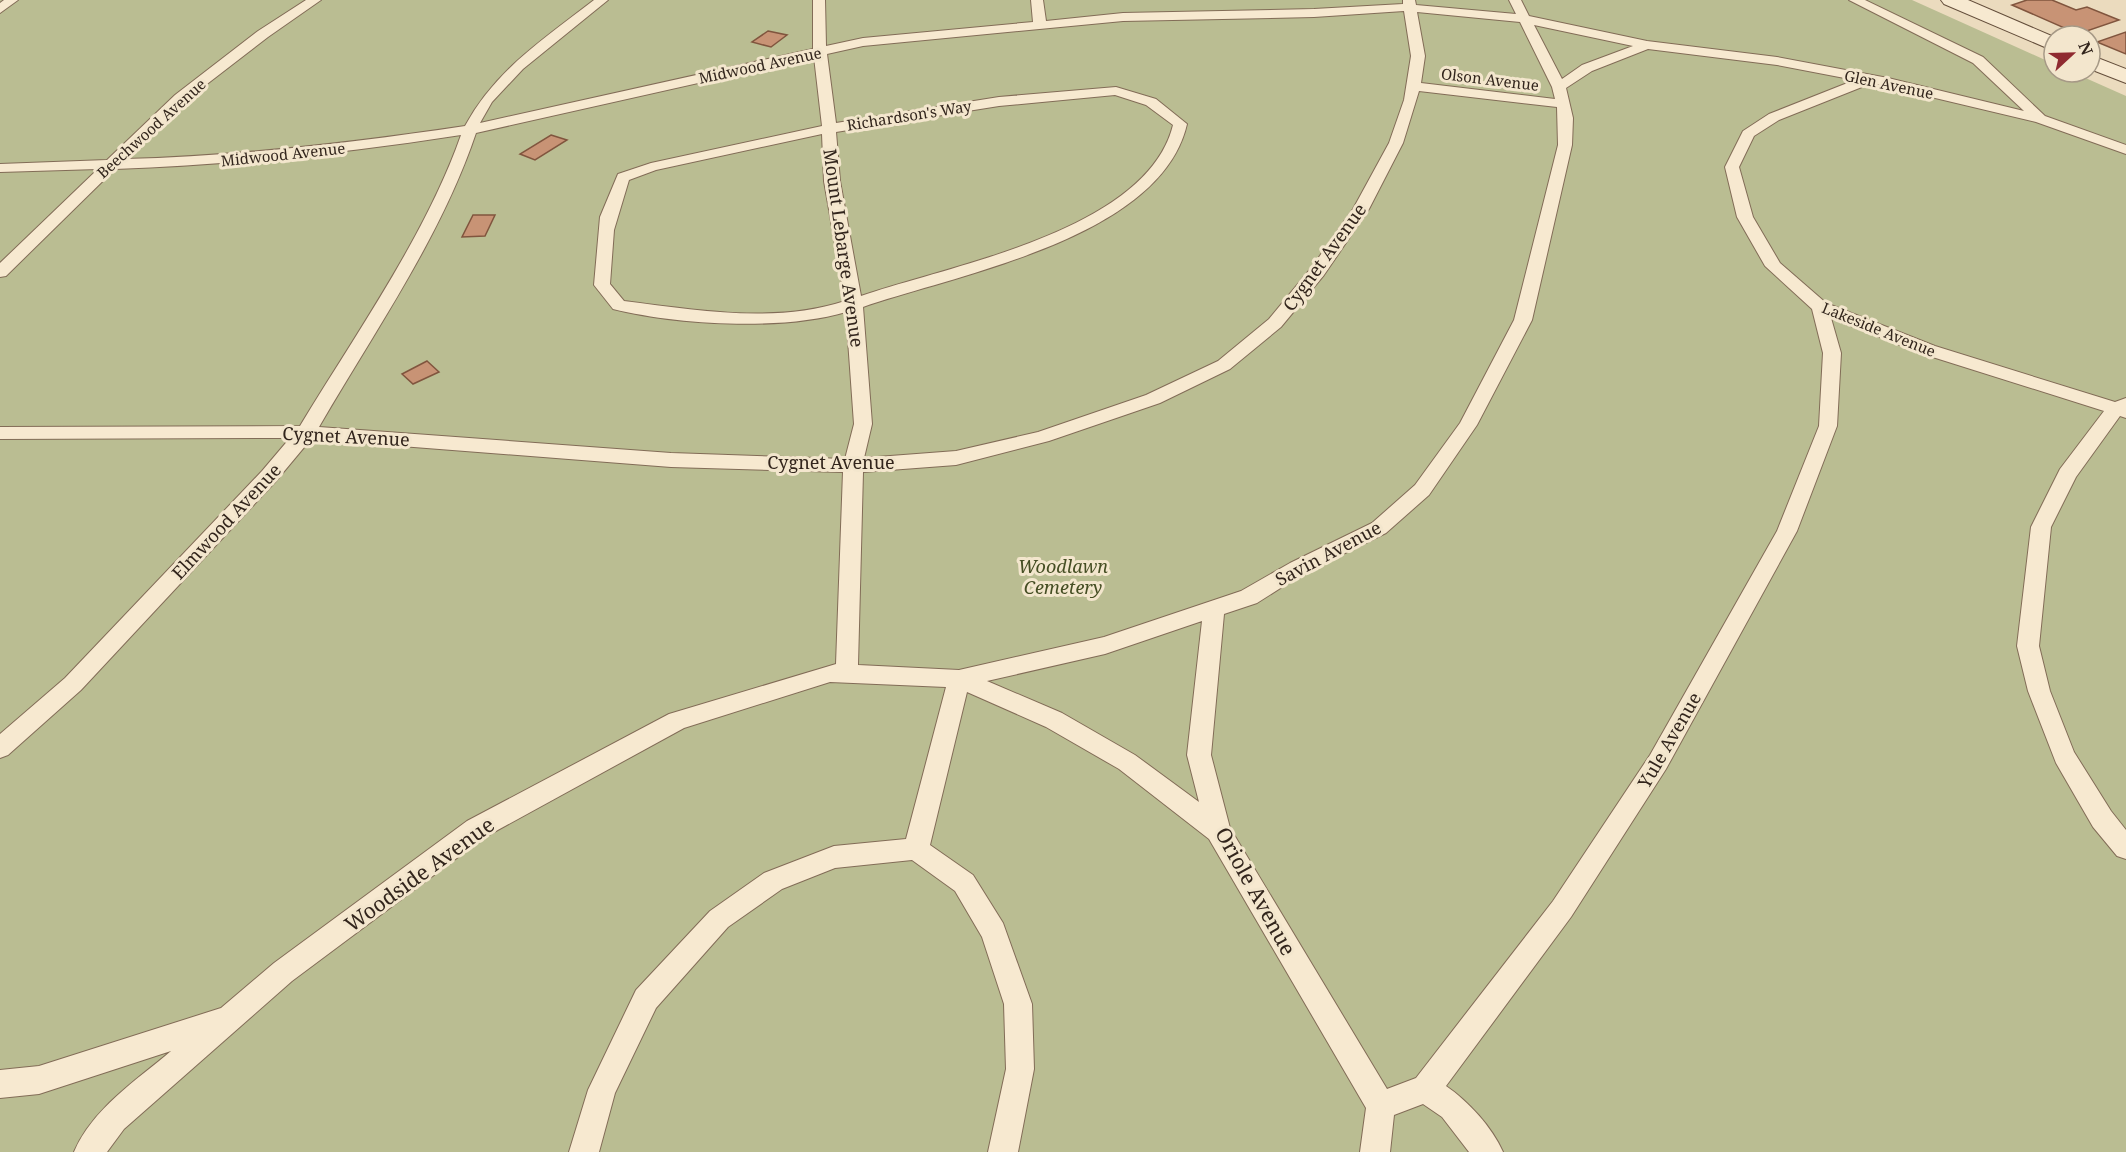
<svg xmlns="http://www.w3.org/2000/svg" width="2126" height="1152" font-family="'Noto Serif',serif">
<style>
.cemetery{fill:#babd92}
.building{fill:#c89375;stroke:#80553e;stroke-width:1.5}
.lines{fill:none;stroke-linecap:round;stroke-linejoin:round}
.lane-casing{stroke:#826c57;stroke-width:2}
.secondary-casing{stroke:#644e3b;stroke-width:2}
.lane{fill:#f7e9d0;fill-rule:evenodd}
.secondary{fill:#f7e9d0;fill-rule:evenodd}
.labels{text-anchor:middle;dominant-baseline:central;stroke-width:6;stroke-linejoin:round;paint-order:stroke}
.far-street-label{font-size:15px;fill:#32251c;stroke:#f3e6cd}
.street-label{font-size:18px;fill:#32251c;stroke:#f3e6cd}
.park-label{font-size:18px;font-style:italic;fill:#454e23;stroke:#f3e6cd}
.near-street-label{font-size:21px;fill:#32251c;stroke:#f3e6cd}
</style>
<rect width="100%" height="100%" fill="#ebdbbe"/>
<path class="cemetery" d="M0 0H1912L2054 64V72H2072L2126 96V1152H0Z"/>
<path class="building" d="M2027 0H2052L2076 10 2087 7 2119 20 2078 34 2012 5Z
M768 31 787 35 771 47 752 42Z
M2126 32V54L2097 42Z
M551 135 567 140 535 160 520 154Z
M473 215H495L485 236 462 237Z
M427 361 439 372 413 384 402 374Z"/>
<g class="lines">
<g class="lane-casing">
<path id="lane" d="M4 0H18L0 13V3Z
M306 0H321L268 37 185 101 125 159C239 156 351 143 465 126 496 69 544 39 594 0H608L523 69 492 102 480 123 813 49V0H825L826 46 863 38 1033 22 1031 0H1043L1046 21 1123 13 1314 9 1403 4V0H1415L1416 5 1516 14 1509 0H1521L1529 16 1647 41 1777 57 1888 78 2024 111 1973 63 1849 0H1865L1983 57 2045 116 2126 145V154L2036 122 1872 83 1779 120 1754 136 1739 167 1753 217 1780 263 1826 303 1935 346 2115 402 2126 398V418L2120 416 2076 477 2051 527 2039 646 2050 691 2074 752 2111 811 2126 830V859L2117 856 2093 827 2056 763 2028 691 2017 646 2031 527 2060 469 2104 411 1923 354 1831 318 1841 353 1837 426 1797 531 1666 769 1571 917 1446 1086C1468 1101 1492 1127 1503 1152H1469L1442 1117 1423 1104 1394 1115 1390 1152H1360L1366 1108 1209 839 1119 769 1046 727 967 692 930 845 973 875 1003 923 1032 1004 1034 1069 1018 1152H988L1006 1069 1004 1004 982 937 955 891 912 860 835 868 782 889 728 927 656 1008 615 1093 599 1152H569L588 1090 636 990 710 911 764 873 834 846 906 839 946 687 830 682 684 728 485 837 292 981 124 1129 107 1152H74C92 1109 137 1080 171 1051L39 1094 0 1098V1070L39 1066 221 1008 274 963 467 821 669 714 836 664 843 472 671 467 311 439 276 481 81 690 8 755 0 758V734L65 678 262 471 290 438 0 439V427L300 426C355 335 426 235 461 135 346 153 232 165 115 169L6 276 0 277V263L98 169 0 172V164L107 160 175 95 258 31ZM1404 11 1411 56 1404 100 1389 143 1353 209 1312 267 1269 319 1218 361 1146 395 1038 432 956 451 864 458 872 424 863 307C958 274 1161 238 1187 124L1156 99 1116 87 999 97 836 123 827 54 863 46 1123 21 1314 17ZM1417 12 1520 22 1552 87 1555 99 1421 83 1425 56ZM1534 25 1633 46 1582 65 1562 79ZM1648 49 1777 65 1855 80 1769 114 1743 131 1725 167 1737 217 1765 266 1812 309 1823 353 1819 426 1777 531 1650 755 1553 901 1416 1078 1387 1089 1230 828 1211 755 1224 614 1257 603 1304 573 1386 533 1429 495 1477 425 1532 320 1572 145 1573 118 1566 88 1592 71ZM814 57 822 126 651 163 618 174 600 217 594 285 613 309C678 325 782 331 846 312L854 424 845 459 671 453 319 427C374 332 441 237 476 133ZM1419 91 1557 107 1558 145 1514 320 1460 423 1415 485 1372 523 1290 563 1241 591 1104 637 959 670 858 665 863 472 956 465 1049 441 1160 403 1230 369 1281 327 1324 275 1369 209 1403 143ZM1115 95 1146 105 1173 125C1147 231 950 265 861 296L840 181 836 132 999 106ZM822 134 824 181 845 301C775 324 696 310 624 301L610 284 614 230 629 180 656 170ZM1202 621 1187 755 1199 802 1135 755 1062 713 987 681 1105 654Z"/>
</g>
<g class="secondary-casing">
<path id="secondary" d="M1941 0H1968L2054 37V51L1944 4Z
M2090 55 2126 69V83L2090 69Z"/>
</g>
<use href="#lane" class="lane"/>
<use href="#secondary" class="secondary"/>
</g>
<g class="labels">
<g class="far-street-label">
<text transform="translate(760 65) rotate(-12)">Midwood Avenue</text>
<text transform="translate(1490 79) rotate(7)">Olson Avenue</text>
<text transform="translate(1889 84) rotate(12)">Glen Avenue</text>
<text transform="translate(909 115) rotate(-9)">Richardson's Way</text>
<text transform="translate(151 128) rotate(-42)">Beechwood Avenue</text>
<text transform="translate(283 154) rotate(-6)">Midwood Avenue</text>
<text transform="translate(1879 329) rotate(22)">Lakeside Avenue</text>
</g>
<g class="street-label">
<text transform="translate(844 248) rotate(82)">Mount Lebarge Avenue</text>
<text transform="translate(1324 257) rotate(-54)">Cygnet Avenue</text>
<text transform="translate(346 436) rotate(3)">Cygnet Avenue</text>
<text x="831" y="462">Cygnet Avenue</text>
<text transform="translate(226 521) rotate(-47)">Elmwood Avenue</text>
<text transform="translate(1328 553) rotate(-28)">Savin Avenue</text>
<text transform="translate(1669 740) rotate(-60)">Yule Avenue</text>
</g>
<g class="park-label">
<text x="1063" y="566">Woodlawn<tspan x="1063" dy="21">Cemetery</tspan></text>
</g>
<g class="near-street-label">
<text transform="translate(419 874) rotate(-36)">Woodside Avenue</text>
<text transform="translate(1256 891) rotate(61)">Oriole Avenue</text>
</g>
</g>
<g transform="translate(2072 54) rotate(68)"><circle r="28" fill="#f3e6cd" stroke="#a69986" stroke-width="1.5"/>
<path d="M0-4.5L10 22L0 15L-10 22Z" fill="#8f2a30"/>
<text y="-9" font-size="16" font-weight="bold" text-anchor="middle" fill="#32251c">N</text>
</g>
</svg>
